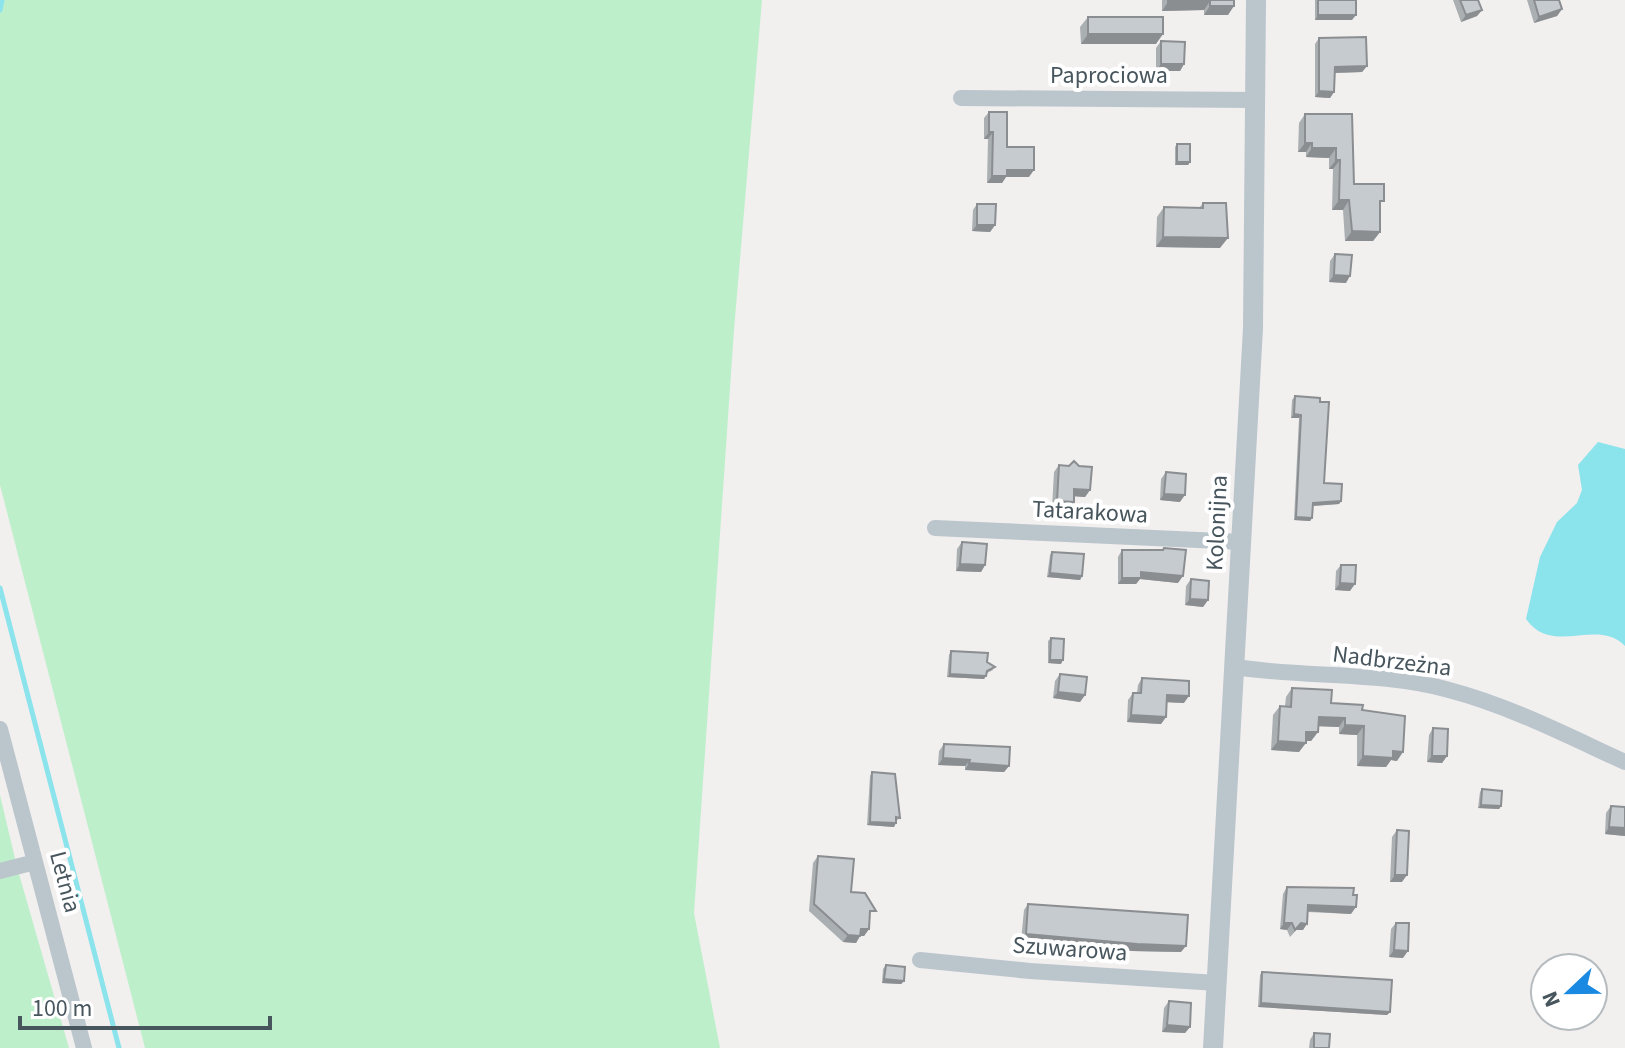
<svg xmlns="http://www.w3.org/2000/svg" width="1625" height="1048" font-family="'Source Sans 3',sans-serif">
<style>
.green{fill:#beefcb}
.water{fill:#8be3ec}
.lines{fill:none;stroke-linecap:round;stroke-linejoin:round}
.stream{stroke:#8be3ec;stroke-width:5}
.minor{stroke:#bbc5cc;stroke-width:16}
.tertiary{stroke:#bbc5cc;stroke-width:20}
.wall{fill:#aaafb2}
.shaded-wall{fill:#8b8e91}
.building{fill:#c6cbcf;stroke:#8b8e91;stroke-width:2}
.labels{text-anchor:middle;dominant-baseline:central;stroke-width:8;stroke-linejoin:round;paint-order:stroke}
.street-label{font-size:24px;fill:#47555d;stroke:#fff}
</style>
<rect width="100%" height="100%" fill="#f2efef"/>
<path class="green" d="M0 0H762L734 330 694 913 720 1048H145L0 485Z
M0 795 17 867 69 1048H0Z"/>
<path class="water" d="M1598 442 1625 449V646C1597 617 1553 657 1526 619L1540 557 1557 522 1577 503 1582 490 1578 465Z"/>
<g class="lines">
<path class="stream" d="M0 10 2 0
M0 588 119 1048"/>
<path class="minor" d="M961 98 1256 100
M935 528 1242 542
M1235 667C1306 678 1380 671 1449 690 1510 706 1568 736 1625 762
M0 729 84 1048
M0 871 35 862
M920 960 1030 971 1217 983"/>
<path class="tertiary" d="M1213 1048 1253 328 1256 0"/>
</g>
<path class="wall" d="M1162 0H1234L1228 15H1204V10L1162 11Z
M1315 0H1356L1352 20H1315Z
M1453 0H1478L1482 10 1477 16 1461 22Z
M1527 0H1559L1562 9 1557 16 1534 23Z
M1088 17 1156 44H1081L1080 27Z
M1319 38 1367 66 1362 72 1335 73 1334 92 1330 98 1315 97V44Z
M1161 41 1184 64 1180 71H1156V48Z
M989 112 1007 147 1029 177H1006L1002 183H987L988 139H984V118Z
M1305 114H1352L1354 184 1380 207V232L1373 241H1345L1343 210H1332L1333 169H1329V158L1306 157V152H1298L1299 123Z
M1177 144 1190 162 1188 165H1175V147Z
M1203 203 1220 248 1156 247 1157 217 1164 207H1200Z
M977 204 995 225 990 232 972 231 973 210Z
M1335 254 1346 283 1329 282 1330 261Z
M1295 396 1324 483 1341 501 1339 504 1313 506 1312 518 1310 521 1294 520 1299 418H1291L1292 400Z
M1059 465 1090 490 1085 497 1074 496V502L1069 509 1052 508 1054 472Z
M1166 472 1180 502 1160 500 1161 479Z
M962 542 985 565 981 572 956 571 957 549Z
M1164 548 1178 583 1140 579 1136 584H1118V557L1122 550H1162Z
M1052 552 1082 576 1080 580 1047 577 1050 555Z
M1341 565 1350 591 1335 590 1336 571Z
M1191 579 1208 600 1203 607 1185 605 1186 586Z
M1051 638 1061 664 1048 663V641Z
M951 651 987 662 993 670 987 673 984 679 947 677 949 655Z
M1060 674 1085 695 1080 702 1053 698 1055 681Z
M1142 678 1184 703 1167 702 1166 717 1161 724 1127 722 1128 700 1133 693H1137L1138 685Z
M1292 688 1331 703 1362 710 1397 761 1391 760 1386 767 1357 766V735L1339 734V727L1318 726V732L1311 741H1306L1299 752 1271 750 1273 715 1280 706H1285L1286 697Z
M1433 728 1447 756 1442 763 1427 762 1429 735Z
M944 744 1009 766 1004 772 965 770V766L938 765 939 751Z
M872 772 900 818 896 821 894 827 867 825 870 776Z
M1482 789 1501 806 1499 809 1478 808 1480 792Z
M1611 806 1625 807V836L1605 834 1606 813Z
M1397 830 1402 882H1390L1392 837Z
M818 856 851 892 871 918H870L869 929 864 936H860L856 943 843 942 809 911 813 863Z
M1287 887 1351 914 1308 912 1303 930H1296L1290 937 1287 930 1280 929 1283 894Z
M1028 904 1181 952 1132 951 1021 941 1024 910Z
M1396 923 1403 958 1389 957 1391 929Z
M886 965 904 981 901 984 882 983 883 969Z
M1262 972 1390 1012 1387 1015 1258 1007 1260 975Z
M1169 1001 1190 1027 1185 1033 1162 1032 1164 1008Z
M1314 1033 1329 1048H1309L1310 1040Z"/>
<path class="shaded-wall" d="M1210 1 1204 10 1162 11 1168 2Z
M1210 6H1234L1228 15H1204Z
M1562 9 1557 16 1534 23 1539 17Z
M1482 10 1477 16 1461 22 1466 15Z
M1318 15H1356L1352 20H1315Z
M1088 34H1163L1156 44H1081Z
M1161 64H1184L1180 71H1156Z
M1367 66 1362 72 1331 73 1335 67Z
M1319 91 1334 92 1330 98 1315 97Z
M989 132H993L988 139H984Z
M1305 143H1312L1306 152H1298Z
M1312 148H1336L1329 158 1306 157Z
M1336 160H1340L1333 169H1329Z
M1177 162H1190L1188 165H1175Z
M1007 170H1034L1029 177H1006L1002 183H987L992 176Z
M1339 200H1349L1343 210H1332Z
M977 225H995L990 232 972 231Z
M1352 231 1380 232 1373 241H1345Z
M1163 237 1228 238 1220 248 1156 247Z
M1334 275 1350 276 1346 283 1329 282Z
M1294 414 1301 415 1299 418H1291Z
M1074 489 1090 490 1085 497 1070 496Z
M1164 494 1185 495 1180 502 1160 500Z
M1057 501 1074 502 1069 509 1052 508Z
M1341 501 1339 504 1311 506 1313 503Z
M1296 517 1312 518 1310 521 1294 520Z
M960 564 985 565 981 572 956 571Z
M1141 572 1183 576 1178 583 1140 579 1136 584H1118L1122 578Z
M1050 573 1082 576 1080 580 1047 577Z
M1340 583 1355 584 1350 591 1335 590Z
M1190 599 1208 600 1203 607 1185 605Z
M1050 660H1063L1061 664 1048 663Z
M950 674 986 676 984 679 947 677Z
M1058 692 1085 695 1080 702 1053 698Z
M1167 695 1189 696 1184 703 1162 702Z
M1131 715 1166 717 1161 724 1127 722Z
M1319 717 1345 718 1339 727 1312 726Z
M1345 725 1364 726 1357 735 1339 734Z
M1306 732H1318L1311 741H1300Z
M1278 741 1306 743 1299 752 1271 750Z
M1393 751 1403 752 1397 761 1391 760 1386 767 1357 766 1363 756Z
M1432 756H1447L1442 763 1427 762Z
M943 758 970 760 965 766 938 765Z
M969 763 1009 766 1004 772 965 770Z
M1481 805 1501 806 1499 809 1478 808Z
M870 822 896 823 894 827 867 825Z
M1609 827 1625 828V836L1605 834Z
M1395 875H1407L1402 882H1390Z
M1308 905 1356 907 1351 914 1304 911Z
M1284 923H1292L1287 930 1280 929Z
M1301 923 1307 924 1303 930H1296L1290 937Z
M861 929H869L864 936H856Z
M1026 934 1186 946 1181 952 1132 951 1021 941Z
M848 935 860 936 856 943 843 942Z
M1394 950 1408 951 1403 958 1389 957Z
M884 979 904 981 901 984 882 983Z
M1261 1003 1390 1012 1387 1015 1258 1007Z
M1167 1025 1190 1027 1185 1033 1162 1032Z"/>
<path class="building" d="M1168 0H1234V6H1210V1L1168 2Z
M1318 0H1356V15H1318Z
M1460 0H1478L1482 10 1466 15Z
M1534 0H1559L1562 9 1539 17Z
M1088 17H1163V34H1088Z
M1366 37 1367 66 1335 67 1334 92 1319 91V38Z
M1161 41 1185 42 1184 64H1161Z
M989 112H1007V147H1034V170H1007V176H992L993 132H989Z
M1305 114H1352L1354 184H1384V201H1380V232L1352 231 1349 200H1339L1340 160H1336V148H1312V143H1305Z
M1177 144H1190V162H1177Z
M1203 203H1226L1228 238 1163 237 1164 207 1203 208Z
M977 204H996L995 225H977Z
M1335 254 1352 255 1350 276 1334 275Z
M1295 396 1320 398V402H1329L1324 483 1342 484 1341 501 1313 503 1312 518 1296 517 1301 415 1294 414Z
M1074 461 1079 466 1092 467 1090 490 1074 489V502L1057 501 1059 465 1069 466Z
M1166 472 1186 474 1185 495 1164 494Z
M962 542 987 544 985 565 960 564Z
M1164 548 1186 550 1183 576 1141 572V578H1122V550H1163Z
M1052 552 1084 554 1082 576 1050 573Z
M1341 565H1356L1355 584 1340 583Z
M1191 579 1209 581 1208 600 1190 599Z
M1051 638 1064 639 1063 660H1050Z
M951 651 988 653 987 662 995 667 987 671 986 676 950 674Z
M1060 674 1087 677 1085 695 1058 692Z
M1142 678 1189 681V696L1167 695 1166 717 1131 715 1133 693H1141Z
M1292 688 1332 690 1331 703 1363 705 1362 710 1405 716 1403 752 1393 751V758L1363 756 1364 726 1345 725V718L1319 717 1318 732H1306V743L1278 741 1280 706 1291 707Z
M1433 728 1448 729 1447 756H1432Z
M944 744 1010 747 1009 766 969 763 970 760 943 758Z
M872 772 895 774 900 818 896 817V823L870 822Z
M1482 789 1502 791 1501 806 1481 805Z
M1611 806 1625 807V828L1609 827Z
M1397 830 1409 831 1407 875H1395Z
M818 856 854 859 851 892 865 893 876 911H870L869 929H861L860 936 848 935 814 904Z
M1287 887 1354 888 1353 895H1357L1356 907 1308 905 1307 924 1301 923 1295 930 1292 923H1284Z
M1028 904 1188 915 1186 946 1137 944 1026 934Z
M1396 923H1409L1408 951 1394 950Z
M886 965 905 967 904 981 884 979Z
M1262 972 1392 980 1390 1012 1261 1003Z
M1169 1001 1191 1003 1190 1027 1167 1025Z
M1314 1033 1330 1034 1329 1048H1314Z"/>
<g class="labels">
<g class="street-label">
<text x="1109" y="75">Paprociowa</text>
<text transform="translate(1090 512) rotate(3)">Tatarakowa</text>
<text transform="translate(1217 523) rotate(-87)">Kolonijna</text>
<text transform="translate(1392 661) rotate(7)">Nadbrzeżna</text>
<text transform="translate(65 882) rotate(75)">Letnia</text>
<text transform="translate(1070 949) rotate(4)">Szuwarowa</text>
</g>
</g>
<g transform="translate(1569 992) rotate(248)"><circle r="38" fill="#ffffff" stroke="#b5bbbe" stroke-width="2"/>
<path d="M0-6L14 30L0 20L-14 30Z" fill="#1989e1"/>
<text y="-12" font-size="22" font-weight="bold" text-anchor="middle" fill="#47555d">N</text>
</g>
<path d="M20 1016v12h250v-12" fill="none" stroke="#47555d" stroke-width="4"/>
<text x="32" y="1016" font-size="24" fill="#47555d" stroke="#ffffff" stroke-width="6" paint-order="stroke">100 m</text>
</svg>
